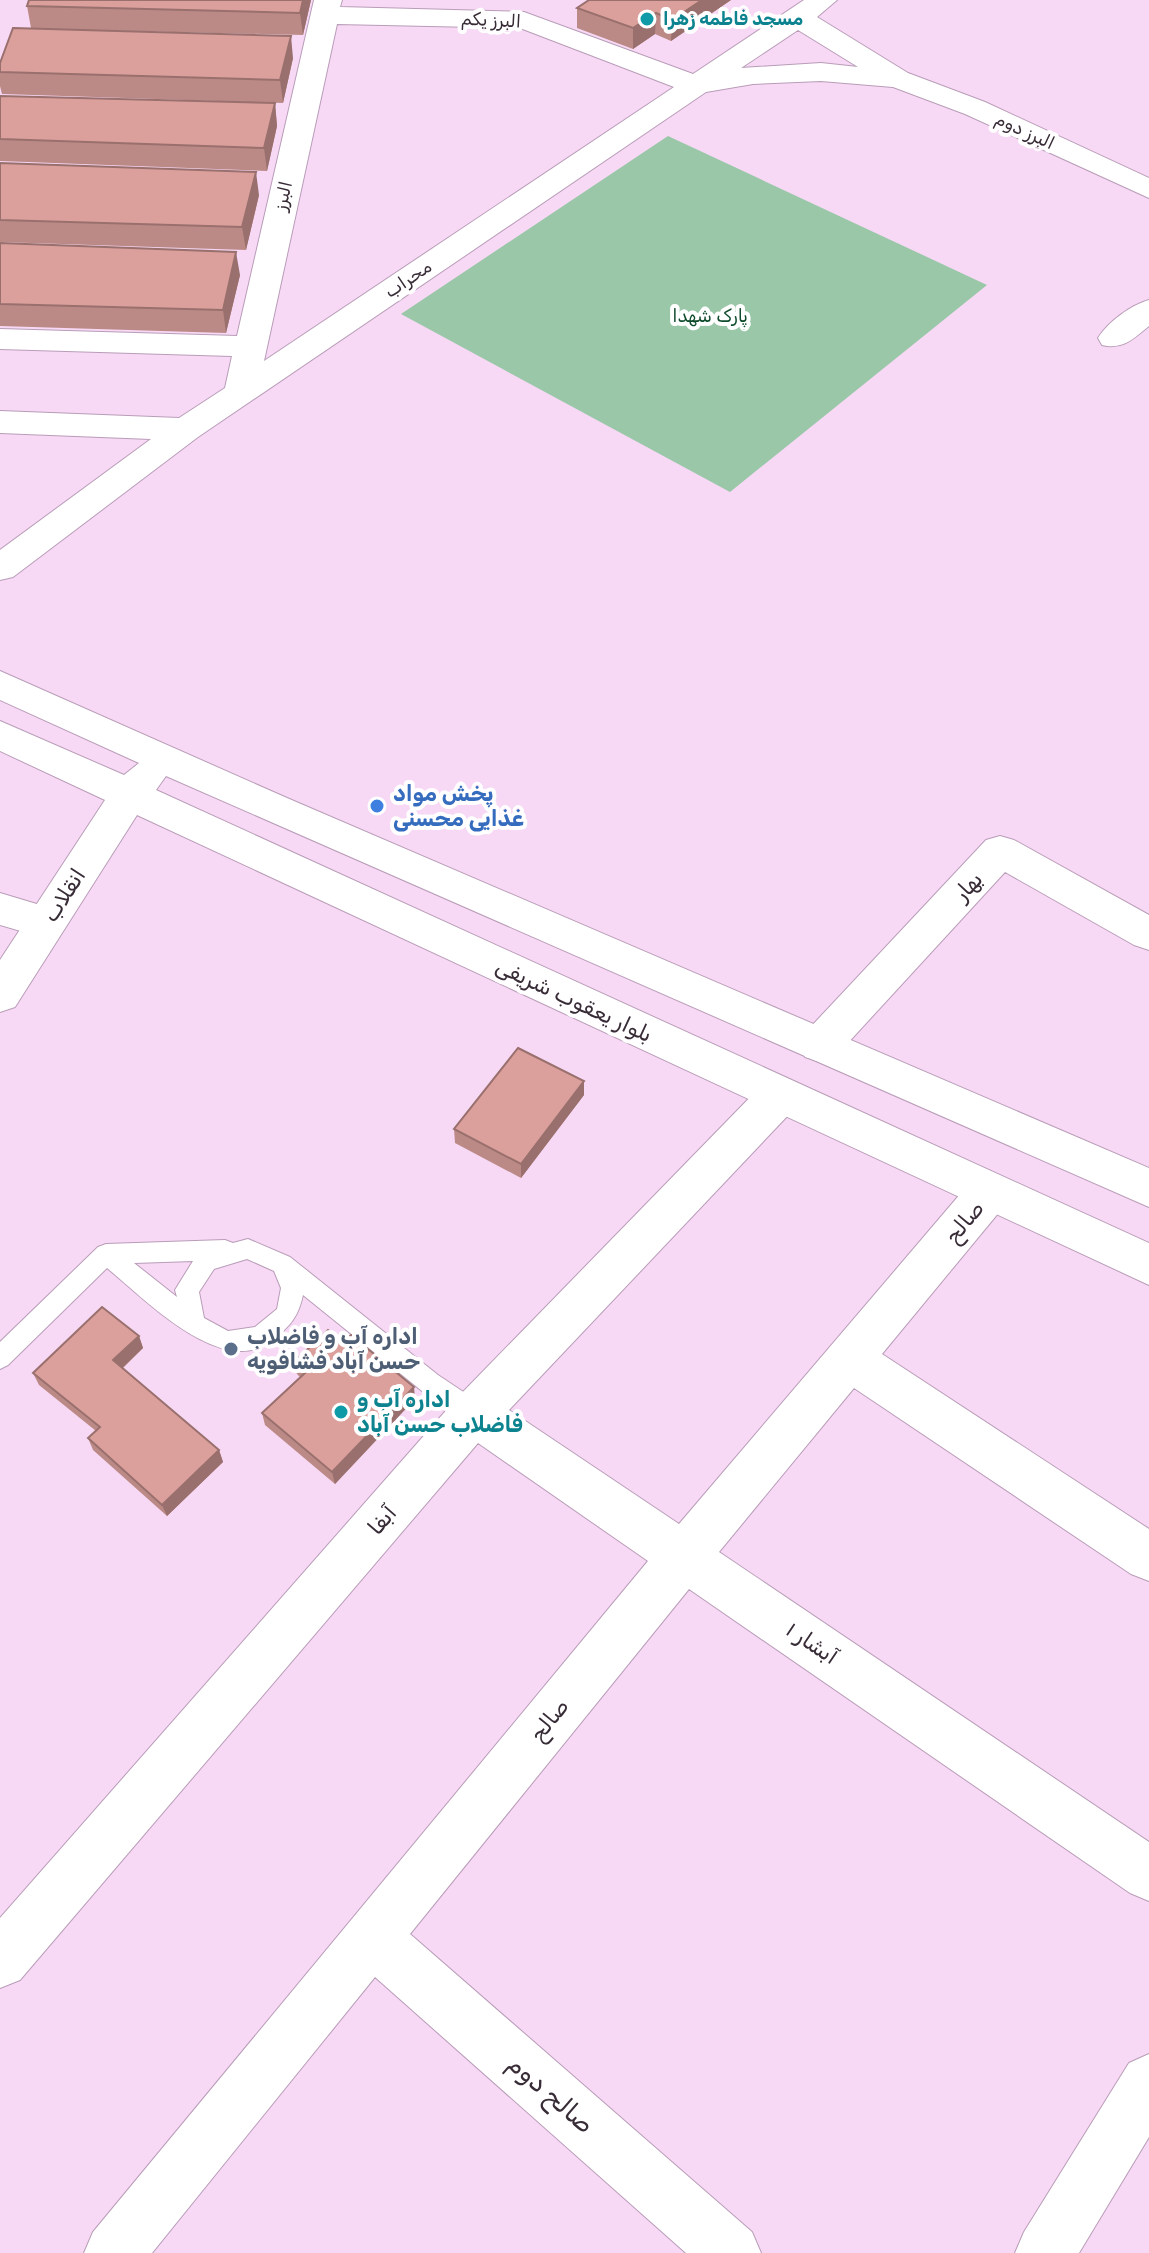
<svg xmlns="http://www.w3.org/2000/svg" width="1149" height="2253" font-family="Rubik,'Noto Sans Arabic',sans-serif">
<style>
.green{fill:#99c7a8}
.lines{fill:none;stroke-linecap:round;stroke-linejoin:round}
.lane-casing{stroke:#b99db8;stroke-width:2}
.street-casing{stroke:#b99db8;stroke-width:2}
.secondary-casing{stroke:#b99db8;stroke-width:2}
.lane{fill:#fff;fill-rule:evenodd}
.street{fill:#fff;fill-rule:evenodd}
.secondary{fill:#fff;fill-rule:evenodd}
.wall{fill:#bc8a86}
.shaded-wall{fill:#99706d}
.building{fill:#dba09c;stroke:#99706d;stroke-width:2}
.culture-dot{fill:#0f9aa8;stroke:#fff;stroke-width:3}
.shop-dot{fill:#3f7fe0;stroke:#fff;stroke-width:3}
.service-dot{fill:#5c6f8a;stroke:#fff;stroke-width:3}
.labels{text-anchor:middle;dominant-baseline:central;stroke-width:8;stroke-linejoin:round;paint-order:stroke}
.far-culture-label{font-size:18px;font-weight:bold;fill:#0d838f;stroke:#fff;text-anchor:start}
.far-street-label{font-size:18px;fill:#382c37;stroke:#fff}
.far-park-label{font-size:18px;fill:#0f4c2c;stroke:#fff}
.shop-label{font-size:22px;font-weight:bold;fill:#366cbe;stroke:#fff;text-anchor:start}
.street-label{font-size:22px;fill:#382c37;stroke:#fff}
.service-label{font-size:22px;font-weight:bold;fill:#4e5e75;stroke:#fff;text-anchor:start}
.culture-label{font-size:22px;font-weight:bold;fill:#0d838f;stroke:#fff;text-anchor:start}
.near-street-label{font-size:26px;fill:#382c37;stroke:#fff}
</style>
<rect width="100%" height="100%" fill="#f7d9f5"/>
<path class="green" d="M668 136 987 285 730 492 401 314Z"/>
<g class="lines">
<g class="lane-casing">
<path id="lane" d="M248 1239 290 1257 438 1375 483 1405 486 1413 483 1421 474 1424 422 1391 303 1295C298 1317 291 1325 274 1339 224 1382 145 1299 107 1268L8 1365 0 1369V1342L98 1247 106 1244 225 1240 233 1243ZM247 1259 274 1271 281 1288 277 1309 255 1327 228 1331 204 1318 199 1292 214 1269ZM193 1261 175 1290 177 1297 134 1263Z"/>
</g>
<g class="street-casing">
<path id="street" d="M314 0H342L340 7 524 12 693 74 804 0H837L817 17 908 73 985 102 1149 178V198L965 114 893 87 821 81 753 84 706 92 198 437 13 577 0 580V550L151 439 0 433V411L179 418 225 388 232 356 0 349V329L237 336ZM337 24 520 28 674 87 264 361ZM798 30 858 67 821 63 741 68Z
M1149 300V326C1133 339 1123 350 1102 345L1098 338C1108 322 1131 305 1149 300Z
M1000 836 1014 840 1149 915V950L1134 945 1005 872 835 1057 820 1062 805 1057 799 1045 805 1033 986 840Z
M0 893 60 911 66 922 60 933 45 938 0 925Z
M780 1077 795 1082 802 1095 795 1108 509 1410 679 1524 973 1179 989 1173 1005 1179 1011 1192 1005 1205 882 1354 1149 1529V1581L1131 1574 854 1388 719 1552 1149 1842V1901L1130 1893 689 1589 410 1934 752 2232 761 2253H686L375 1977 152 2253H84L93 2232 648 1561 478 1443 20 1980 0 1988V1918L457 1398 765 1082Z
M1149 2054V2137L1079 2253H1015L1024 2232 1129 2063Z"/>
</g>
<g class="secondary-casing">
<path id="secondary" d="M0 671 287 798 1149 1168V1207L166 776 156 790 1149 1243V1285L137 815 15 1007 0 1012V960L105 800 0 751V721L124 775 139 763 0 700Z"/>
</g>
<use href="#lane" class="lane"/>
<use href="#street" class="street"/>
<use href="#secondary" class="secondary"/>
</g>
<path class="wall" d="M29 0H311L303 35 48 29 293 58 283 103 2 94 0 86V63L31 28 27 6Z
M731 0 671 41 655 34 633 49 577 28V8Z
M0 96 275 103 277 126 267 171 0 161Z
M0 163 259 195 246 250 0 242Z
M0 243 240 275 226 333 0 326Z
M584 1081V1095L521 1178 455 1143 454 1129Z
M139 1336 143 1348 123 1368 219 1450 223 1462 167 1516 93 1450 88 1438 96 1431 39 1385 33 1373Z
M294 1362 415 1399 335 1484 265 1425 262 1413 300 1377 297 1374Z"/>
<path class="shaded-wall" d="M303 0H311L303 35 300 13Z
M702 0H731L671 41 672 20Z
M656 13 655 34 633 49V28Z
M291 36 293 58 283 103 280 80Z
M275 103 277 126 267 171 264 148Z
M256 172 259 195 246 250 242 227Z
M236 252 240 275 226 333 223 310Z
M584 1081V1095L521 1178V1164Z
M139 1336 143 1348 118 1372 113 1360Z
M414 1387 415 1399 335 1484 332 1472Z
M219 1450 223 1462 167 1516 162 1505Z"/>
<path class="building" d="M29 0H303L300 13 27 6Z
M589 0H702L672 20 656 13 633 28 577 8Z
M13 28 291 36 280 80 0 72V63Z
M0 96 275 103 264 148 0 139Z
M0 163 256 172 242 227 0 220Z
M0 243 236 252 223 310 0 304Z
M518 1048 584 1081 521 1164 454 1129Z
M102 1307 139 1336 113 1360 219 1450 162 1505 88 1438 100 1427 33 1373Z
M328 1330 343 1342 351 1335 414 1387 332 1472 262 1413 306 1372 294 1362Z"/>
<g class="culture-dot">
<circle cx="647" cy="19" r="8"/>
<circle cx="341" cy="1412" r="8"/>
</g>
<circle class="shop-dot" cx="377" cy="806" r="8"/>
<circle class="service-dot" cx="231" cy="1349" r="8"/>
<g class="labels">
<g class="far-culture-label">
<text x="663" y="19">مسجد فاطمه زهرا</text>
</g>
<g class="far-street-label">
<text transform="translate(491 20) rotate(3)">البرز یکم</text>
<text transform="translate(1025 131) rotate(25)">البرز دوم</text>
<text transform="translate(283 196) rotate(-77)">البرز</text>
<text transform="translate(408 279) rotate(-34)">محراب</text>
</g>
<g class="far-park-label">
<text x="710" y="316">پارک شهدا</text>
</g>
<g class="shop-label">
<text x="393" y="793">پخش مواد<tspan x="393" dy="25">غذایی محسنی</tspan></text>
</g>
<g class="street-label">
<text transform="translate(968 886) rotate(-47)">بهار</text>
<text transform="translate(64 895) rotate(-57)">انقلاب</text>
<text transform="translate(574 1000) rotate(25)">بلوار یعقوب شریفی</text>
<text transform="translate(964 1222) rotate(-50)">صالح</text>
<text transform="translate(382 1520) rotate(-49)">آبفا</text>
<text transform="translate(812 1643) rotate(34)">آبشار ۱</text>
<text transform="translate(549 1720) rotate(-51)">صالح</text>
</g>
<g class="service-label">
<text x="247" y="1336">اداره آب و فاضلاب<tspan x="247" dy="25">حسن آباد فشافویه</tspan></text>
</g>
<g class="culture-label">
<text x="357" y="1399">اداره آب و<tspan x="357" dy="25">فاضلاب حسن آباد</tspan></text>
</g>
<g class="near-street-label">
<text transform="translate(551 2094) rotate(41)">صالح دوم</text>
</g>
</g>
</svg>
